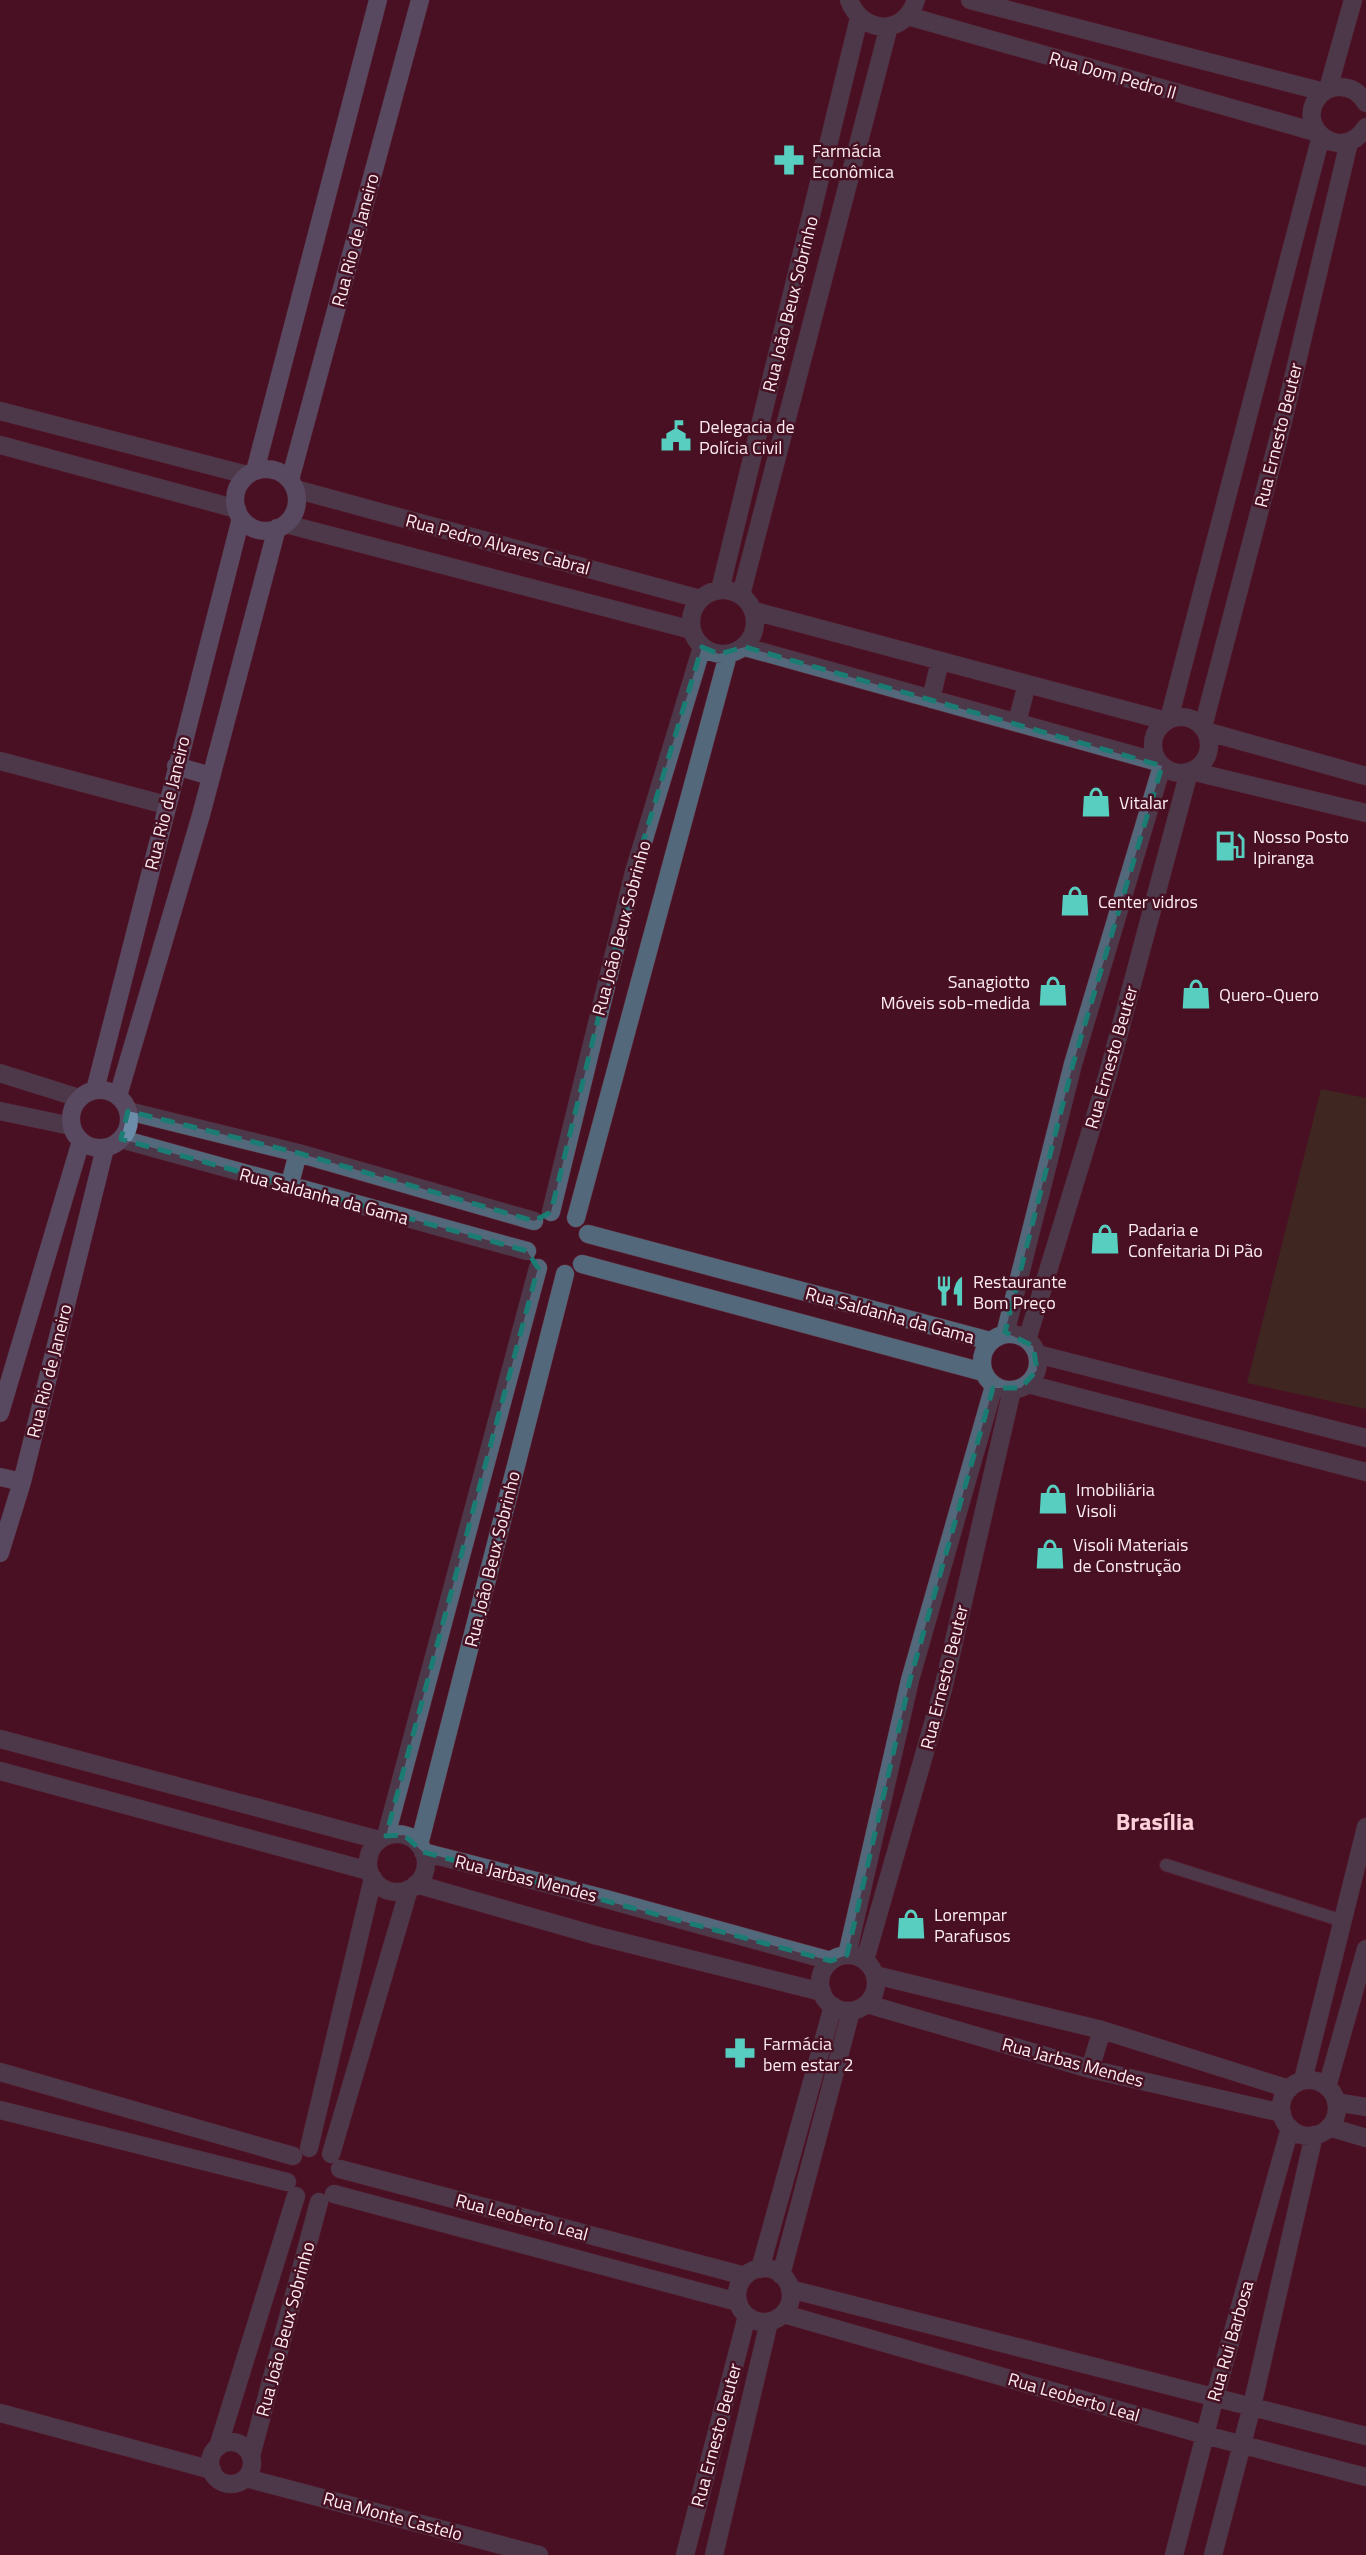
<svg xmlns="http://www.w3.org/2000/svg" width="1366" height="2555" font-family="'Titillium Web',sans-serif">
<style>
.green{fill:#35401d}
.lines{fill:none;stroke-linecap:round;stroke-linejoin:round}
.service-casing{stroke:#612f40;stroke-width:14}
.minor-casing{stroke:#612f40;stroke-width:19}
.tertiary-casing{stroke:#612f40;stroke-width:19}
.secondary-casing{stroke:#612f40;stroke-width:19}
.service{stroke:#53697b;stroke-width:12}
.minor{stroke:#53697b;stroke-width:18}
.tertiary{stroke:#53697b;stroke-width:18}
.secondary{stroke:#6b8daa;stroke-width:18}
.marked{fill:none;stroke:#1b7c74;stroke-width:5;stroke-dasharray:14 9;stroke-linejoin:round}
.labels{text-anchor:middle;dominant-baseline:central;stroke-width:5;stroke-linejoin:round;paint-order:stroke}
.street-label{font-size:18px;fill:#fdedf0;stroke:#481023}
.poi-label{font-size:18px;fill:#fdedf0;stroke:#481023;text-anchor:start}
.district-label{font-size:24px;font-weight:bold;fill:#fdd0d9;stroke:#481023}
</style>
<rect width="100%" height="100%" fill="#481023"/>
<path class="green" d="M1321 1089 1366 1098V1409L1247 1383Z"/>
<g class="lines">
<g class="service-casing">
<path id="service" d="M1166 1865 1343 1921"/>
</g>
<g class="minor-casing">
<path id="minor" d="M849 0C862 34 904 37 916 0
M970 0 1324 92
M908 16 1319 133
M1328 89 1353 0
M1366 103C1360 93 1351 87 1340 87 1332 87 1325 90 1320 95 1292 125 1341 166 1366 127
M0 411 247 475
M0 445 237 509
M295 489 700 599
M286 524 692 630
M691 622a32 32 0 1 1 64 0a32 32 0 1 1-64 0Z
M720 590 859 18
M741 595 889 26
M754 611 1166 721
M745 647 1158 762
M931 699 940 661
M1169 719 1321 136
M1017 722 1027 684
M1203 727 1283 421 1349 142
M0 761 166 805
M0 1073 79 1098
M0 1111 71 1126
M128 1111 298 1153 534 1221
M121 1139 527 1251
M289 1187 298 1153
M551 1212 634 872 702 647
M576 1218 728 655
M588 1234 990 1341
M582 1264 983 1372
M1037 1354 1366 1438
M1028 1384 1366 1472
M0 1739 379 1840
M0 1771 369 1871
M368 1863a29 29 0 1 1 58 0a29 29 0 1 1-58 0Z
M386 1836 538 1268
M419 1845 565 1274
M423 1852 606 1899 831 1961
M416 1884 598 1936 822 1992
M875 1975 1102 2030 1289 2089
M867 2004 1090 2069 1282 2113
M1090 2069 1102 2030
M0 2072 293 2156
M1303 2080 1366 1827
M1281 2108a28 28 0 1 1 56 0a28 28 0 1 1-56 0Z
M1327 2087 1366 1949
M1336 2102 1366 2107
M0 2110 287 2182
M1329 2127 1366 2138
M309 2148 373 1878
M331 2154 409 1889
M340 2169 745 2276
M334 2194 738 2302
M790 2289 1366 2436
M784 2314 1205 2435 1366 2477
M218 2447 296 2196
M251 2456 319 2202
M1174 2555 1215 2396 1290 2128
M1213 2555 1252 2406 1314 2135"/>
</g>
<g class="tertiary-casing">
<path id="tertiary" d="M1153 745a28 28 0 1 1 56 0a28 28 0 1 1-56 0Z
M1205 731 1366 776
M1191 771 1366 813
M1005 1334 1073 1064 1162 766
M982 1362a28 28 0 1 1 56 0a28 28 0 1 1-56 0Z
M1027 1340 1108 1074 1189 772
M847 1955 910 1680 994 1386
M820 1983a28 28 0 1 1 56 0a28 28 0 1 1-56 0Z
M865 1960 943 1689 1012 1390
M737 2295a27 27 0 1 1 54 0a27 27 0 1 1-54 0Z
M760 2269 833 2006
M781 2275 851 2011
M0 2413 212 2470
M210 2463a21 21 0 1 1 42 0a21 21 0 1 1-42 0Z
M246 2478 539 2555
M685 2555 747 2316
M714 2555 769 2322"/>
</g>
<g class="secondary-casing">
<path id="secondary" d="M235 500a31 31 0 1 1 62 0a31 31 0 1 1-62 0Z
M255 471 378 0
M290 480 420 0
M176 766 211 776
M71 1119a29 29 0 1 1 58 0a29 29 0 1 1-58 0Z
M95 1090 241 518
M118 1096 201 815 277 528
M0 1413 81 1141
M0 1477 22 1482
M0 1553 22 1482 105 1148"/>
</g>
<use href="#service" class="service"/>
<use href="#minor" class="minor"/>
<use href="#tertiary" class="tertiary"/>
<use href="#secondary" class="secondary"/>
</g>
<path d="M0 0H1366V2555H0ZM702 647 719 654 745 647 1162 766 1073 1064 1005 1332 1033 1346 1037 1370 1021 1388H993L910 1680 847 1955 831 1961 423 1852 404 1835 386 1836 538 1268 527 1251 121 1139 128 1111 298 1153 534 1221 551 1212 634 872Z" fill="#481023" fill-opacity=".55" fill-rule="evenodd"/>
<path class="marked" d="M702 647 719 654 745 647 1162 766 1073 1064 1005 1332 1033 1346 1037 1370 1021 1388H993L910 1680 847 1955 831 1961 423 1852 404 1835 386 1836 538 1268 527 1251 121 1139 128 1111 298 1153 534 1221 551 1212 634 872Z"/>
<defs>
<g id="pharmacy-bare" transform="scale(2.415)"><path d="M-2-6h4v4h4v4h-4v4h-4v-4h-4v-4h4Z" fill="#58cec0" stroke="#481023" stroke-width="2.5" paint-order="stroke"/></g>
<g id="civic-bare" transform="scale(2.415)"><path d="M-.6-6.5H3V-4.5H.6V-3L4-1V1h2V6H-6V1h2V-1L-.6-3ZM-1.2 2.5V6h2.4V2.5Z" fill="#58cec0" stroke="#481023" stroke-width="2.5" paint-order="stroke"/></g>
<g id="shop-bare" transform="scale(2.415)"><path d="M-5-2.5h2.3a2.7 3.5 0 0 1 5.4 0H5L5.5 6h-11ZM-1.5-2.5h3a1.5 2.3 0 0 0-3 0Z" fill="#58cec0" stroke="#481023" stroke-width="2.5" paint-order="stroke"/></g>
<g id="fuel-bare" transform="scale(2.415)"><path d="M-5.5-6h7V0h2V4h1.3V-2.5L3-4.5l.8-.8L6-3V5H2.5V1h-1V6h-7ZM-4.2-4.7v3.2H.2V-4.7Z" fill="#58cec0" stroke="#481023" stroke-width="2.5" paint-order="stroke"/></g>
<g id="restaurant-bare" transform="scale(2.415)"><path d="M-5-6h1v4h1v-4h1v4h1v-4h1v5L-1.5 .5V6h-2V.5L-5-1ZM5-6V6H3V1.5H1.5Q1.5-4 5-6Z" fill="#58cec0" stroke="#481023" stroke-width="2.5" paint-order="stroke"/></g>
</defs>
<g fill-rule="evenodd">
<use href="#pharmacy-bare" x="789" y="160"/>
<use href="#civic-bare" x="676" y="436"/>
<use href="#shop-bare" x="1096" y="802"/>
<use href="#fuel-bare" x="1230" y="846"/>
<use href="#shop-bare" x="1075" y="901"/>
<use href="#shop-bare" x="1053" y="991"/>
<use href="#shop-bare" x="1196" y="994"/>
<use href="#shop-bare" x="1105" y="1239"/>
<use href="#restaurant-bare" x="950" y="1291"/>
<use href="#shop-bare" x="1053" y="1499"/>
<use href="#shop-bare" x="1050" y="1554"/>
<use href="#shop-bare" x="911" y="1924"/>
<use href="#pharmacy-bare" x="740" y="2053"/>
</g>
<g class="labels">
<g class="street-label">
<text transform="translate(1113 75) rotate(16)">Rua Dom Pedro II</text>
<text transform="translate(355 240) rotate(-75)">Rua Rio de Janeiro</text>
<text transform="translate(790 304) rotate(-76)">Rua João Beux Sobrinho</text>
<text transform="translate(1278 435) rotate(-76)">Rua Ernesto Beuter</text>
<text transform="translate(498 544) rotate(15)">Rua Pedro Alvares Cabral</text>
<text transform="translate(167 803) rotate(-76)">Rua Rio de Janeiro</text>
<text transform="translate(621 928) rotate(-75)">Rua João Beux Sobrinho</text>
<text transform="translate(1111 1057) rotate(-74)">Rua Ernesto Beuter</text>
<text transform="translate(324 1196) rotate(15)">Rua Saldanha da Gama</text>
<text transform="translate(890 1315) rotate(15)">Rua Saldanha da Gama</text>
<text transform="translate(49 1371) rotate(-76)">Rua Rio de Janeiro</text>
<text transform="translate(492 1559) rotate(-76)">Rua João Beux Sobrinho</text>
<text transform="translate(944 1677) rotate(-76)">Rua Ernesto Beuter</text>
<text transform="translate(526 1878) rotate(14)">Rua Jarbas Mendes</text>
<text transform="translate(1073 2062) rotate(15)">Rua Jarbas Mendes</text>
<text transform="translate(522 2217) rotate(15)">Rua Leoberto Leal</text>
<text transform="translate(285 2329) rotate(-75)">Rua João Beux Sobrinho</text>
<text transform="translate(1230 2341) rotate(-74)">Rua Rui Barbosa</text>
<text transform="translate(1074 2397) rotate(16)">Rua Leoberto Leal</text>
<text transform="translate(716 2435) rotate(-75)">Rua Ernesto Beuter</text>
<text transform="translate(393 2516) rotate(15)">Rua Monte Castelo</text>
</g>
<g class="poi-label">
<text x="812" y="150">Farmácia<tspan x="812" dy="21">Econômica</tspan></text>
<text x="699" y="426">Delegacia de<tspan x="699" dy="21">Polícia Civil</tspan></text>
<text x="1119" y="802">Vitalar</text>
<text x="1253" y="836">Nosso Posto<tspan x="1253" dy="21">Ipiranga</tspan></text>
<text x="1098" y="901">Center vidros</text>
<text x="1030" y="981" text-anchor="end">Sanagiotto<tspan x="1030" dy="21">Móveis sob-medida</tspan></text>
<text x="1219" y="994">Quero-Quero</text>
<text x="1128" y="1229">Padaria e<tspan x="1128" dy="21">Confeitaria Di Pão</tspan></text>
<text x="973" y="1281">Restaurante<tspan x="973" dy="21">Bom Preço</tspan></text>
<text x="1076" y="1489">Imobiliária<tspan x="1076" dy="21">Visoli</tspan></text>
<text x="1073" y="1544">Visoli Materiais<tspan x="1073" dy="21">de Construção</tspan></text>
<text x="934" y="1914">Lorempar<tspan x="934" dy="21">Parafusos</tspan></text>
<text x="763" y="2043">Farmácia<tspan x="763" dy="21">bem estar 2</tspan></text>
</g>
<g class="district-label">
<text x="1155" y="1821">Brasília</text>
</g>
</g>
</svg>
